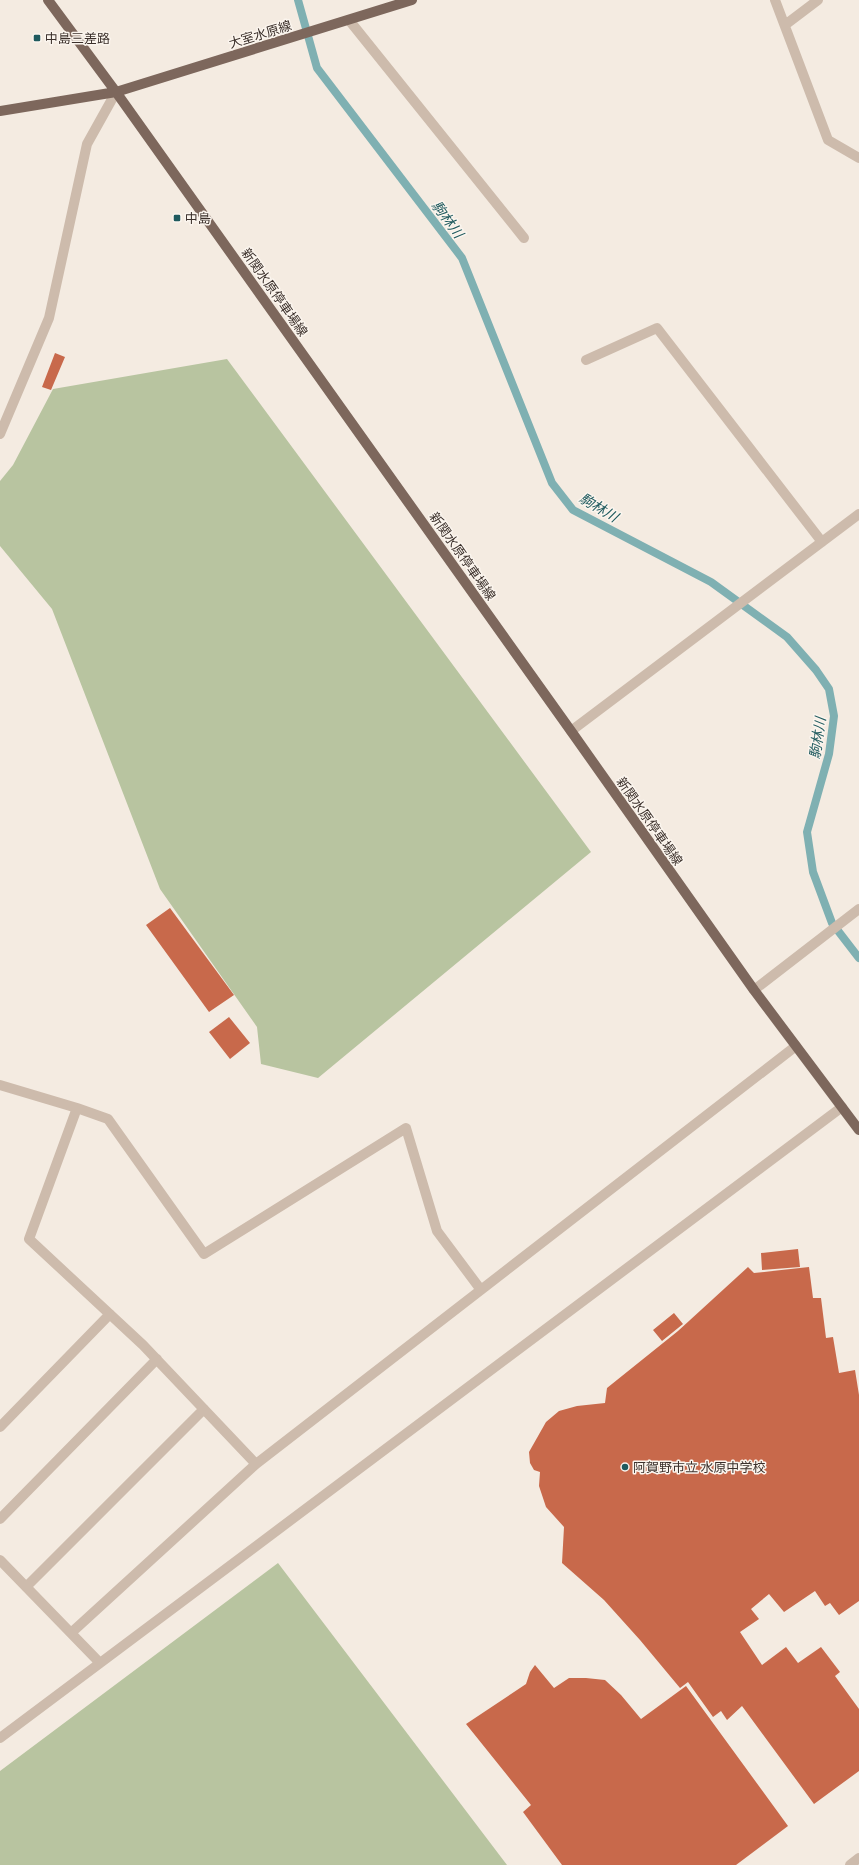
<svg xmlns="http://www.w3.org/2000/svg" width="859" height="1865" font-family="Barlow,'Noto Sans JP',sans-serif">
<style>
.green{fill:#b8c4a0}
.lines{fill:none;stroke-linecap:round;stroke-linejoin:round}
.stream{stroke:#7fb0b2;stroke-width:8}
.building{fill:#c8694b}
.minor{stroke:#cdbbac;stroke-width:10}
.major{stroke:#7d675c;stroke-width:10}
.poi-dot{fill:#1f5a5e;stroke:#fbf5ee;stroke-width:1.5}
.labels{text-anchor:middle;dominant-baseline:central;stroke-width:3;stroke-linejoin:round;paint-order:stroke}
.street-label{font-size:13px;fill:#3b302b;stroke:#fbf5ee}
.poi-label{font-size:13px;fill:#3b302b;stroke:#fbf5ee;text-anchor:start}
.water-label{font-size:14px;font-style:italic;fill:#1f5a5e;stroke:#fbf5ee}
</style>
<rect width="100%" height="100%" fill="#f4ebe1"/>
<path class="green" d="M227 359 591 852 318 1078 261 1064 257 1027 160 889 52 609 0 546V481L13 465 53 389Z
M278 1563 507 1865H0V1771Z"/>
<g class="lines">
<path class="stream" d="M298 0 317 68 462 258 552 483 573 510 711 582 787 637 816 670 829 689 834 716 829 754 807 832 813 872 832 923 859 958"/>
</g>
<path class="building" d="M55 353 65 357 51 390 42 387Z
M170 908 234 995 209 1012 146 925Z
M229 1017 250 1043 230 1059 209 1032Z
M798 1249 800 1267 762 1270 761 1253Z
M748 1267 754 1273 809 1267 813 1298H821L826 1338 833 1337 839 1373 855 1370 859 1395V1601L839 1615 830 1603 825 1606 815 1591 784 1612 769 1594 751 1609 759 1619 740 1632 762 1665 786 1647 798 1663 821 1647 840 1672 835 1676 859 1709V1771L814 1804 742 1706 727 1720 721 1711 713 1717 688 1682 680 1688 640 1640 604 1600 562 1563 564 1527 546 1507 539 1486 540 1472 534 1470 530 1463 529 1452 546 1422 559 1411 577 1406 605 1403 607 1388 678 1331Z
M674 1313 683 1324 662 1341 653 1330Z
M535 1665 554 1688 569 1678H586L605 1680 621 1695 641 1719 686 1686 788 1826 736 1865H562L523 1812 531 1805 466 1724 526 1684 530 1672Z"/>
<g class="lines">
<path class="minor" d="M775 0 828 140 859 158
M349 20 524 238
M785 25 818 0
M586 360 657 328 822 542
M0 434 49 318 87 144 116 92
M571 731 859 514
M754 990 859 909
M0 1085 77 1108 108 1119 204 1254 406 1128 437 1231 481 1290
M77 1108 29 1239 143 1345 256 1464
M0 1427 110 1314
M0 1519 157 1359
M0 1560 100 1663
M26 1587 204 1409
M71 1633 256 1464 796 1046
M0 1738 842 1107
M850 1865 859 1858"/>
<path class="major" d="M48 0 116 92 571 731 754 990 859 1130
M0 111 116 92 412 0"/>
</g>
<g class="poi-dot">
<rect x="33" y="34" width="8" height="8" rx="2"/>
<rect x="173" y="214" width="8" height="8" rx="2"/>
<circle cx="625" cy="1467" r="4"/>
</g>
<g class="labels">
<g class="street-label">
<text transform="translate(260 34) rotate(-17)">大室水原線</text>
<text transform="translate(275 292) rotate(55)">新関水原停車場線</text>
<text transform="translate(463 556) rotate(55)">新関水原停車場線</text>
<text transform="translate(650 821) rotate(55)">新関水原停車場線</text>
</g>
<g class="poi-label">
<text x="45" y="38">中島三差路</text>
<text x="185" y="218">中島</text>
<text x="633" y="1467">阿賀野市立 水原中学校</text>
</g>
<g class="water-label">
<text transform="translate(448 219) rotate(53)">駒林川</text>
<text transform="translate(599 507) rotate(31)">駒林川</text>
<text transform="translate(817 738) rotate(-82)">駒林川</text>
</g>
</g>
</svg>
